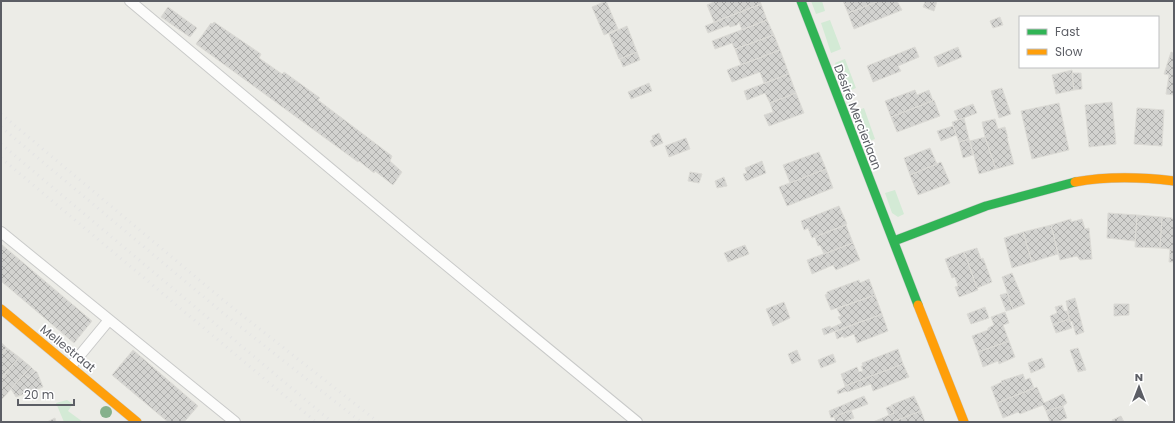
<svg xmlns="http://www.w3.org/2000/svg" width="1175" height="423" font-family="Poppins,sans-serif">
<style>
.grass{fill:#d3ead5}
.building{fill:url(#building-cross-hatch);stroke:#dcdbd6}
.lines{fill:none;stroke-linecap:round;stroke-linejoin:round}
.lane-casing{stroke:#c9cac9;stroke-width:12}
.fast-casing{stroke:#c8c9c9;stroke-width:10}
.slow-casing{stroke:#c8c9c9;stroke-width:10}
.lane{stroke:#fcfcfb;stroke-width:10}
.fast{stroke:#30b455;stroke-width:9}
.slow{stroke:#ff9f0a;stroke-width:9}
.rail{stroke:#e4e4e4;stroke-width:3;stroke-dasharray:1 5;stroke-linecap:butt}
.tree{fill:#85b18c}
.labels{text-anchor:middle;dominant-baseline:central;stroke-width:3.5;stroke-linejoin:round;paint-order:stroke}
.street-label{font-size:12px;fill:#5c5e65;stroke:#fff}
</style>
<defs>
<pattern id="building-cross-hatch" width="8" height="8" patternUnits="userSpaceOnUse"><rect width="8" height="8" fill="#d3d3d0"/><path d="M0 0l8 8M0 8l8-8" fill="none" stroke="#aeaeac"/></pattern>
</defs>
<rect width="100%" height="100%" fill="#ecece7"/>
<path class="grass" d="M811 1H822L825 11 816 14Z
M830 20 841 49 831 53 821 23Z
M845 59 856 88 846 92 835 63Z
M864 108 875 139 866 142 854 112Z
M895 190 904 214 898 217 892 213 885 193Z
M67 400 73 404 68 411 83 422H64L56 403Z"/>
<path class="building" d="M606 1 618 29 604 35 592 7Z
M716 1H760L761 4 714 22 707 5Z
M843 1H879L848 13Z
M879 1H897L902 10 854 29 848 13Z
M923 1H937L934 11 923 7 925 2Z
M761 4 767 20 742 30 739 22 737 25 730 27 729 25 708 33 705 26Z
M168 7 197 28 190 37 161 17Z
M1000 17 1003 25 993 28 990 21Z
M767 20 774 35 735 49 732 43 715 49 712 41Z
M214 22 261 54 259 58 282 74 284 72 320 98 318 100 392 156 390 161 402 172 393 185 375 171 374 173 359 161 358 162 196 44 211 23 212 24Z
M627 26 637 52 619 59 609 34Z
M774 35 780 50 741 65 735 49Z
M915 47 919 57 898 66 901 71 873 82 867 66Z
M958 47 962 57 938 67 934 57Z
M780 50 789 74 764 83 760 72 732 82 727 70Z
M637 52 640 60 623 67 620 59Z
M1171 52 1174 53V95L1166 94 1169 75 1164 74Z
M1072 70 1074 90 1056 94 1052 75Z
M1072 73H1081L1082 89 1074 90Z
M789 74 796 93 770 103 765 93 747 100 744 91Z
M649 83 652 91 631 99 628 92Z
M1002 88 1011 114 999 118 991 91Z
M915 90 917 95 929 90 933 101 891 117 885 101Z
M796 93 804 113 769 126 764 115 773 112 770 103Z
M934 100 940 116 897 132 891 117Z
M1112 102 1116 144 1089 147 1085 105Z
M1059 103 1069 150 1032 159 1021 111Z
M973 104 977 113 958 120 954 111Z
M1137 108 1164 110 1162 146 1134 144Z
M964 118 969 139 959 142 952 122Z
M995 119 998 129 1005 127 1008 138H1007L1014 164 996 169 985 137 982 122Z
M953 126 956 135 941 141 937 131Z
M659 133 663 143 653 147 650 141 653 139 652 136Z
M985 137 996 169 979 174 970 141Z
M686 138 690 149 669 157 665 146Z
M969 139 973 155 963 158 959 142Z
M930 148 937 164 910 175 904 158Z
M819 152 826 169 790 183 783 165Z
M762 161 766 173 746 181 743 174 747 173 745 168Z
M941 162 950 183 918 195 910 175Z
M826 169 833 188 787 206 779 187Z
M690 172 702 174 699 183 688 181Z
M724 177 727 186 717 188 715 181Z
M839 206 847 224 812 238 808 228 804 230 801 221Z
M1108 213 1137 215 1135 241 1107 238Z
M1137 215 1162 217 1160 248 1135 247Z
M1162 217 1172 218V219H1174V262H1169L1170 249 1160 248Z
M1071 219V222L1082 219 1085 229 1089 228 1092 259 1080 260 1077 256 1060 260 1051 225Z
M846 225 853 243 824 254 820 245 818 246 815 237Z
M1051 225 1058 254 1032 262 1023 232Z
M1023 232 1032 262 1012 268 1004 238Z
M853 243 860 260 836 270 833 265 812 274 807 260Z
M1 244 92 321 74 343 1 281Z
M745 245 749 254 728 262 724 253Z
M977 248 981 259 983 258 992 282 977 288 964 252Z
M964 252 978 290 959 297 955 287 958 286 955 277 952 278 945 259Z
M1012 273 1025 304 1013 309 1002 277Z
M869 279 875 295 831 310 825 295 827 294V292L859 280 860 283Z
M1007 293 1013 309 1006 311 1000 295Z
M875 295 882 314 824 335 822 329 830 326 831 328 842 323 838 317 841 316 837 309Z
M1075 298 1084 332 1076 335 1072 321 1070 322 1066 301Z
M784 302 790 318 773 326 766 309Z
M1114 304H1129V315L1114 316Z
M1062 305 1064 311H1067L1069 319 1053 325 1050 316 1057 313 1055 307Z
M985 307 989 318 971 324 967 314Z
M1005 312 1009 323 1003 325 1009 341 978 352 972 336 988 330V328L994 325 991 317Z
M882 314 888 331 857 343 854 334 844 338 843 336 837 339 835 332Z
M1069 319 1072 328 1056 333 1053 325Z
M1009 341 1015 357 999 364 998 361 983 367 978 352Z
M1 342 7 348 1 355Z
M7 348 19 357 1 379V355Z
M1078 348 1086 370 1078 372 1070 350Z
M898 349 903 364 845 386 841 374 857 367 859 372 863 371 861 366H863L862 363Z
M133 350 198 406 184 422H168L112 375Z
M797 350 801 360 792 364 788 354Z
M833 354 836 362 821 368 818 360Z
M19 357 31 367 1 400V389L3 387 1 386V379Z
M1042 358 1045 367 1031 373 1028 363Z
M903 364 909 377 873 391 871 384 847 392 846 391 838 394 837 391 845 387V386Z
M31 367 35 371 28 378 24 374Z
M35 371 37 372 43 387 16 397 11 389 24 374 28 378Z
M1023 374 1025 380 1030 378 1034 388 997 403 991 387 1002 382 1001 381Z
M1037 387 1044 403 1063 394 1067 403 1063 406 1046 411 1043 405 1020 414 1018 412 1003 418 997 403Z
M864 396 868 404 831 418 829 411Z
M914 396 921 411 892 422H873L894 413 891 405Z
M891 406 894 413 889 415 886 408Z
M1063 406 1067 418 1056 422H1050L1046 411Z
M851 410 854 418 844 422H836L834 417Z
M921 411 925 422H892Z
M1121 416 1124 422H1113L1112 420Z
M55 418 56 422H47Z"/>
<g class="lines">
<g class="lane-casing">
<path id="lane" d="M130 1 417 241 637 422
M1 232 235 422
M71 366 109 320"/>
</g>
<g class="fast-casing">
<path id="fast" d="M801 1 918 305
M894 241 986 206 1075 182"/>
</g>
<g class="slow-casing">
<path id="slow" d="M1075 182C1108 176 1141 177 1174 181
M918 305 964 422
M1 309 137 422"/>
</g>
<use href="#lane" class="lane"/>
<use href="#fast" class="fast"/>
<use href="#slow" class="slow"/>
<path class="rail" d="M1 114 228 304 378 422
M1 127 223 313 361 422
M1 144 332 422
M1 158 316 422"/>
</g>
<circle class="tree" cx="106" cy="412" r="6"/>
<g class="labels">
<g class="street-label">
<text transform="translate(858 117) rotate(69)">Désiré Mercierlaan</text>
<text transform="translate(68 348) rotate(39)">Mellestraat</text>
</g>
</g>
<rect width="1175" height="423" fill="none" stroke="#5c5e65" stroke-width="4"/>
<rect x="1019" y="16" width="140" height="52" fill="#ffffff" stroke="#bebfc1"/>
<rect x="1027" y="29" width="20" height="6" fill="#30b455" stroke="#bebfc1"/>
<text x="1055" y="36" font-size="12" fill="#5c5e65">Fast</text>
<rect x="1027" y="49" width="20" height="6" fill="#ff9f0a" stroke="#bebfc1"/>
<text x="1055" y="56" font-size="12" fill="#5c5e65">Slow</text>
<g transform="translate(1139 387)" stroke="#ffffff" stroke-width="3" paint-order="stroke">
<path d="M0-3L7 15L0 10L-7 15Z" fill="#5c5e65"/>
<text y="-6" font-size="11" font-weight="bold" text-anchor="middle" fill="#5c5e65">N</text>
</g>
<path d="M18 399v6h56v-6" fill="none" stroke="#5c5e65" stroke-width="2"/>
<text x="24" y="399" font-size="12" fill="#5c5e65" stroke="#ffffff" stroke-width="3" paint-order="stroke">20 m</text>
</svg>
